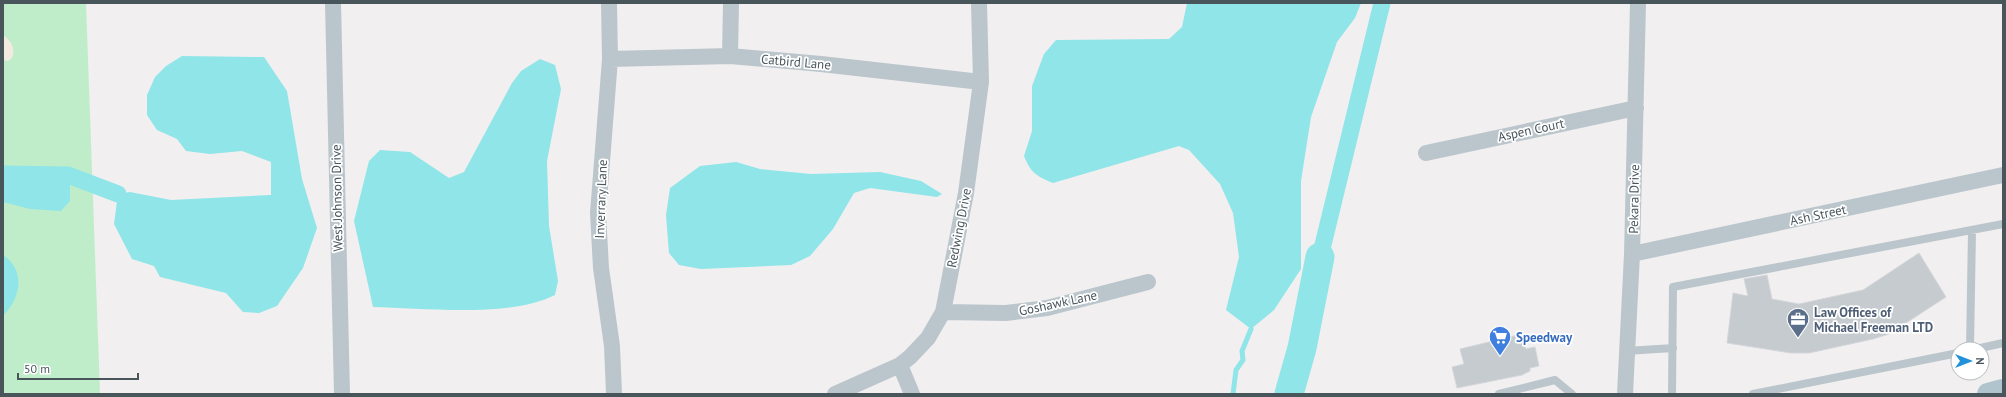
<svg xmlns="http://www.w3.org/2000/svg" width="2006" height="397" font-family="'PT Sans',sans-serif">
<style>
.green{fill:#c0edc9}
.sand{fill:#f2eae1}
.water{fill:#8fe5e8}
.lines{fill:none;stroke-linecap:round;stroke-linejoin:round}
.stream{stroke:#8fe5e8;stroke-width:5}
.canal{stroke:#8fe5e8;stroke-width:17}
.river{stroke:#8fe5e8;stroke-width:29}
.building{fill:#c6cbcf;stroke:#d4d7da}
.lane{stroke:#bbc6cc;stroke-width:8}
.street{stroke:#bbc6cc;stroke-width:16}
.primary{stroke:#b0c4cd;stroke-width:22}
.labels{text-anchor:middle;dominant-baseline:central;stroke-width:3.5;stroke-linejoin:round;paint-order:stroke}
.street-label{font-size:13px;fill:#48565c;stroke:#fff}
.service-label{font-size:13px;font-weight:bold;fill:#4e5e75;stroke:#fff;text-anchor:start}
.shop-label{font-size:13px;font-weight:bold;fill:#366cbe;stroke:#fff;text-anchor:start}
</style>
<rect width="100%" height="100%" fill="#f2eff0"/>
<path class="green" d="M3 3H86L100 394H3Z"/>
<path class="sand" d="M3 35C11 41 16 48 12 58L8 61 3 60Z"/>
<path class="water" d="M1187 3H1361L1355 18 1337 42 1311 117 1301 181V269L1274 310 1251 329 1226 310 1239 257 1233 213 1220 184 1189 150 1179 146 1053 183C1036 176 1031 173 1024 156L1032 131V86L1044 54 1056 40 1169 39 1182 27Z
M182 56 264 57 287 91 302 179 317 228 303 268 277 306 259 313 243 312 226 293 160 277 154 266 132 259 114 224 118 194 130 192 171 200 271 195V162L242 151 210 154 186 151 177 139 157 130 147 115V95L155 77 166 66Z
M540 59 555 65 561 89 547 161 549 226 558 281 555 295C510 318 424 308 373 307L354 221 369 161 380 150 410 152 449 178 464 172 512 83 521 71Z
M736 162 760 169 811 174 880 172 921 181 942 194 937 197 870 188 854 193 833 229 810 256 791 265 701 269 679 265 669 253 666 215 670 188 700 166Z
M3 168C16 168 27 173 40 177 50 180 60 180 70 184V201L61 211 30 209 3 202Z
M3 255C26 270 21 298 3 316Z"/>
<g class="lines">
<path class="stream" d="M1233 394 1236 370 1243 360 1242 351 1251 329"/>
<path class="canal" d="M3 174 68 175 118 194
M1320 257 1382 3"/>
<path class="river" d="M1289 394 1302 348 1320 257"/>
</g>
<path class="building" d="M1919 253 1946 297 1889 334 1873 339 1809 353H1791L1727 343 1733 293 1748 296 1744 279 1767 275 1772 299 1799 304 1863 290Z
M1522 334 1526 349 1535 347 1539 366 1530 368V371L1522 375 1457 388 1452 367 1464 364 1460 349Z"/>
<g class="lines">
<path class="lane" d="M1970 349 1972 231
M1976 349 2003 343
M1626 351 1673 348
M1499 394 1555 380 1572 394
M1672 394 1673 287 2003 224
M1753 394 1958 353"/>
<path class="street" d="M333 3 342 394
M609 3 610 59 598 213 601 268 612 346 614 394
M730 56 731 3
M610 59 730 56 821 64 981 82
M1426 153 1636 108
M1632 254 2003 175
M943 312 1006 313 1047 308 1148 282
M900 365 912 394
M835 394 900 365 910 357 928 338 943 312 966 193 981 82 979 3
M1625 394 1632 254 1638 3"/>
<path class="primary" d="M1988 394 2003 390"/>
</g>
<defs>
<g id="office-pin" transform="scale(1.15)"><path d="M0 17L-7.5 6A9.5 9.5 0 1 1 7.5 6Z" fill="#5c6f8a" stroke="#fff"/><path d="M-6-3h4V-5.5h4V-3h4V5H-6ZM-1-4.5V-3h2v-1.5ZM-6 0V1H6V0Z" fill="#fff"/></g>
<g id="supermarket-pin" transform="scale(1.15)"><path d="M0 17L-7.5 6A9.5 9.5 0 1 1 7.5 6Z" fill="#3f7fe0" stroke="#fff"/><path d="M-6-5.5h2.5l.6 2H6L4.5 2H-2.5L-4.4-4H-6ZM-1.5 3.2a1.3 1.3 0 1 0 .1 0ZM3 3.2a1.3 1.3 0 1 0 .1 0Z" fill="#fff"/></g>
</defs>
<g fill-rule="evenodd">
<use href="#office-pin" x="1798" y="319"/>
<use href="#supermarket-pin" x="1500" y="337"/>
</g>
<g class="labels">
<g class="street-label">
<text transform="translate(796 62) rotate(5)">Catbird Lane</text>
<text transform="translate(1531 130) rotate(-12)">Aspen Court</text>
<text transform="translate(337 198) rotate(-91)">West Johnson Drive</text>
<text transform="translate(601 199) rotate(-88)">Inverrary Lane</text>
<text transform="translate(1634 199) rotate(-89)">Pekara Drive</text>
<text transform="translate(1818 215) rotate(-12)">Ash Street</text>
<text transform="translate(959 228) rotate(-79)">Redwing Drive</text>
<text transform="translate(1058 303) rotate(-12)">Goshawk Lane</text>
</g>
<g class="service-label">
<text x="1814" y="312">Law Offices of<tspan x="1814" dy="15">Michael Freeman LTD</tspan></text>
</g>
<g class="shop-label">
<text x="1516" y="337">Speedway</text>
</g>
</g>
<rect width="2006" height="397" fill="none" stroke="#48565c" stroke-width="8"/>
<g transform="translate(1970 361) rotate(90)"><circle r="19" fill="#ffffff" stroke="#b6bbbe"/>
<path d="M0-3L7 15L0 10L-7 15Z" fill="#2192da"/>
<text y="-6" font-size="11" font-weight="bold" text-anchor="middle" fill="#48565c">N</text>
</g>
<path d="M18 373v6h120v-6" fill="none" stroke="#48565c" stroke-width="2"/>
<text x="24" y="373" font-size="12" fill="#48565c" stroke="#ffffff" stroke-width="3" paint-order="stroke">50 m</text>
</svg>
